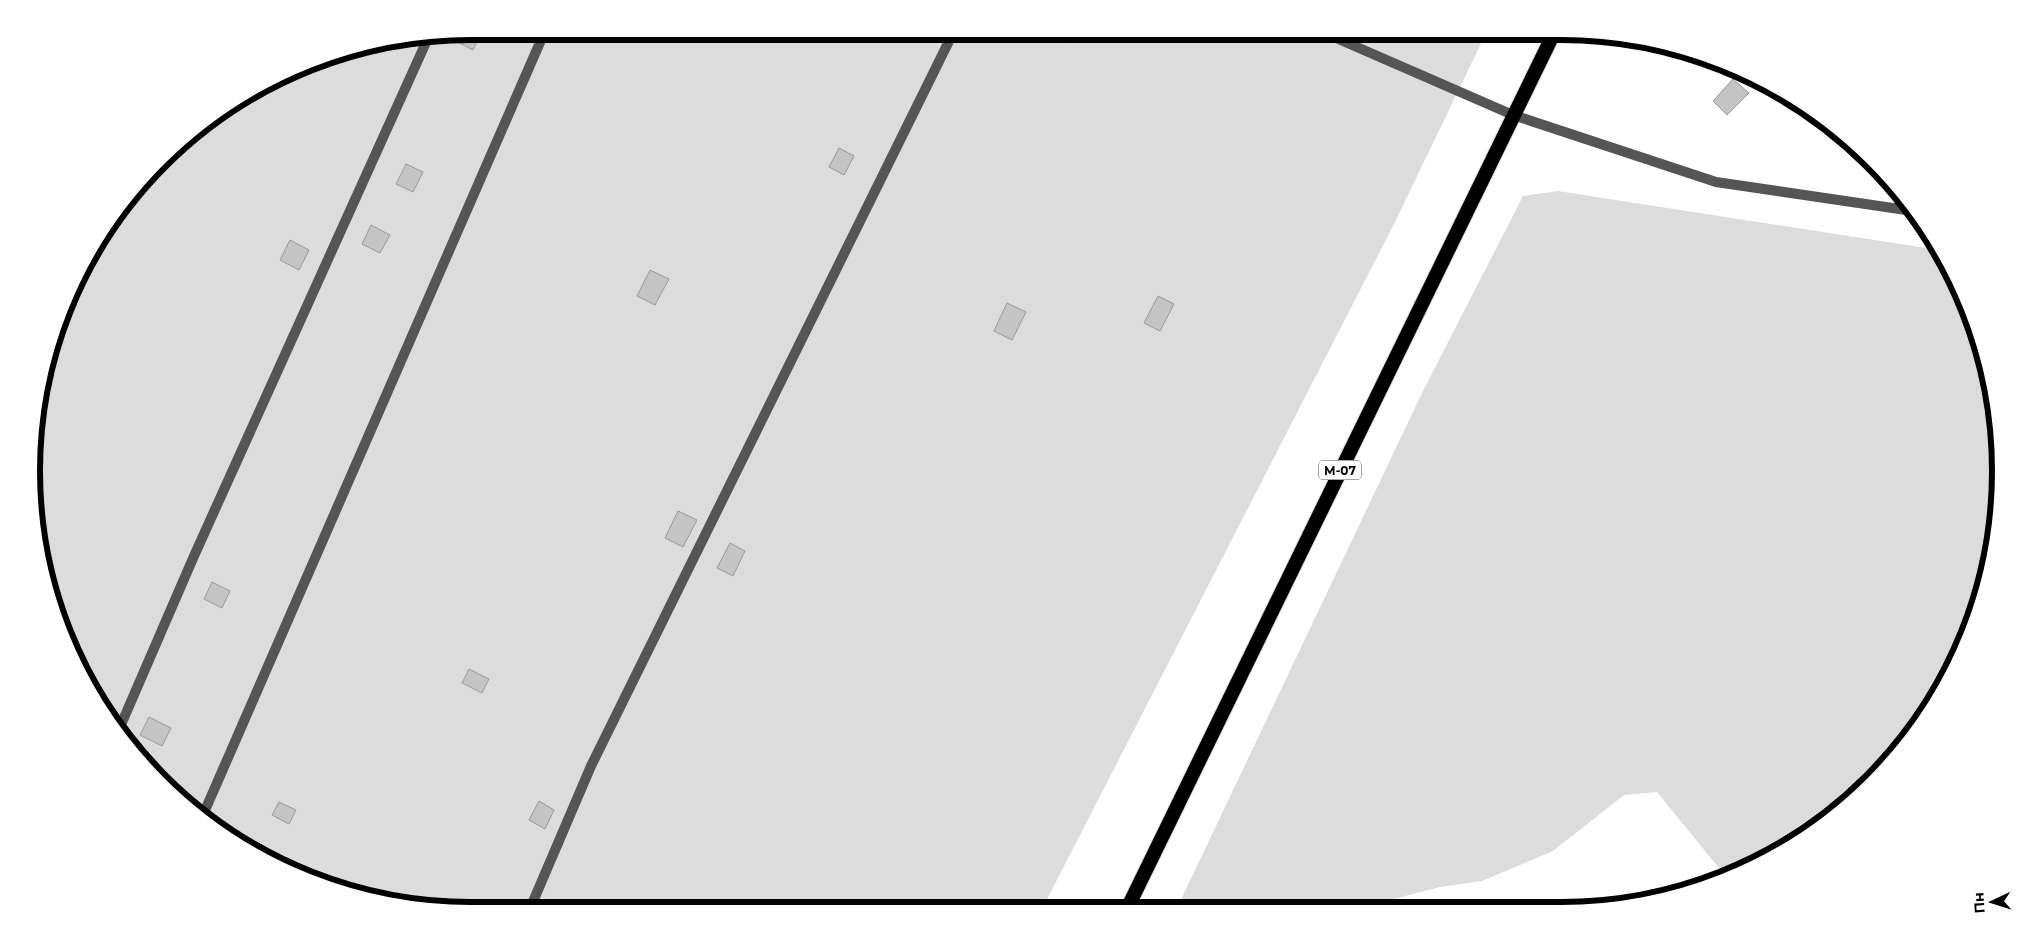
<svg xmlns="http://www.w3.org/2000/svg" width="2032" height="942" font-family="Montserrat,sans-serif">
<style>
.green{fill:#dcdcdc}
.building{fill:#c4c4c4;stroke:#999}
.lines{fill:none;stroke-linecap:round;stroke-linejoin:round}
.trunk-casing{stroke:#dbdbdb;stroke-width:16}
.service{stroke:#555;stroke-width:10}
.minor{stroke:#555;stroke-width:10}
.trunk{stroke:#000;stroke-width:14}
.labels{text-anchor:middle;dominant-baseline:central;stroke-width:4;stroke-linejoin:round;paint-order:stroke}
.shield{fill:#fff;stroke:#4c4c4c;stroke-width:1}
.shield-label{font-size:12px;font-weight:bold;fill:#000}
.rim{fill:none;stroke:#000;stroke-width:6}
</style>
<rect width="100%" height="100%" fill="#fff"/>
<path class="green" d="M471 31H1487L1394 224 1042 909 471 911 385 902 303 877 181 802 90 691 55 613 35 529 40 386 90 251 181 140 251 90 329 55Z
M1558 191 1939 250 1967 302 1992 385 2001 471 1992 557 1967 639 1910 738 1829 820 1730 877 1727 878 1657 792 1624 795 1553 851 1482 881 1440 887 1359 908H1177L1422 393 1523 196Z"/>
<path class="building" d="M471 31 481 33 473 50 452 39 454 34Z
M1059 31H1077L1071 43 1056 36Z
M1733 79 1749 93 1727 115 1713 101Z
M839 148 854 156 844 175 829 167Z
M406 164 423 172 413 192 396 184Z
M371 225 390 235 380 253 362 244Z
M290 240 309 250 299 270 280 260Z
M650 270 669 279 655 305 637 296Z
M1158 296 1174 304 1160 331 1144 323Z
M1007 303 1026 312 1012 340 994 331Z
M678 511 697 520 683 547 665 538Z
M730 543 745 551 733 576 717 568Z
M212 582 230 591 222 608 204 599Z
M469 669 489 679 482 693 462 683Z
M149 717 171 728 162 746 140 735Z
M539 801 554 810 545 829 529 820Z
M279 802 296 810 289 824 272 815Z"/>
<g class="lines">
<g class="trunk-casing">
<path id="trunk" d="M1127 909 1555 31"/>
</g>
<path class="service" d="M1320 31 1513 115
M120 727 194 556 428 38
M203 815 545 31
M529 911 591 766 954 31"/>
<path class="minor" d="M1513 115 1716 182 1913 211"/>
<use href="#trunk" class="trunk"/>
</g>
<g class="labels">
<rect class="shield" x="1319" y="460.5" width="42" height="19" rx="4"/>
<g class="shield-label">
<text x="1340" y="470">М-07</text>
</g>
</g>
<path d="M0 0H2032V942H0ZM471 40H1561A431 431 0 0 1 1992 471V471A431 431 0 0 1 1561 902H471A431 431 0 0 1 40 471V471A431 431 0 0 1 471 40Z" fill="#fff" fill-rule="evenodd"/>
<path class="rim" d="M471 40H1561A431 431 0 0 1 1992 471V471A431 431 0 0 1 1561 902H471A431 431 0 0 1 40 471V471A431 431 0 0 1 471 40Z"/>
<g transform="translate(1992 902) rotate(266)" stroke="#ffffff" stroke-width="4" paint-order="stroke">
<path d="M0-4L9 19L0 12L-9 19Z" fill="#000000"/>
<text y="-8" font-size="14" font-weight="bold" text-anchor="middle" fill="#000000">Пн</text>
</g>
</svg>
